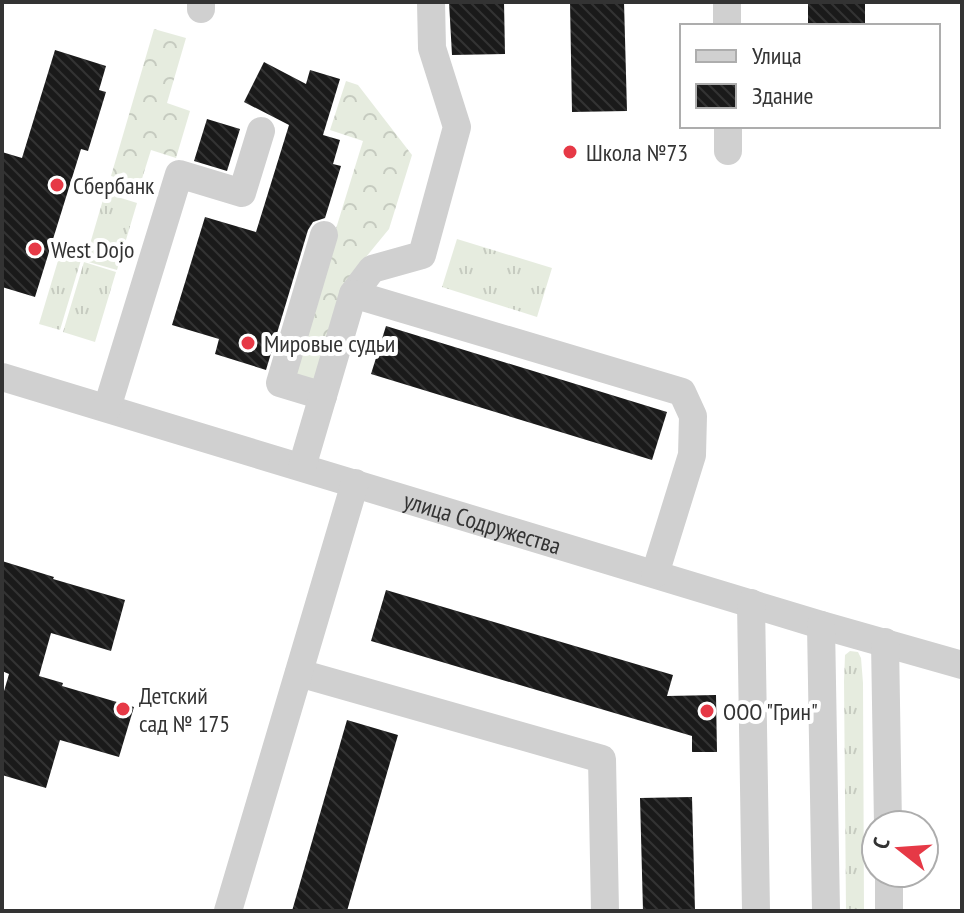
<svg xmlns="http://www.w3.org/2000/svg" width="964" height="913" font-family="'PT Sans Narrow',sans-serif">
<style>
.grass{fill:url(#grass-tufts)}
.forest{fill:url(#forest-crowns)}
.building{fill:url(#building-back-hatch)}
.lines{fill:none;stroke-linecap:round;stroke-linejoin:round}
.minor{stroke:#d0d0d0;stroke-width:28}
.poi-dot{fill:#e63946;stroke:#fff;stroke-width:3}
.labels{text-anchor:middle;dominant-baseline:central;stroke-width:8;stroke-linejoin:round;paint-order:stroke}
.poi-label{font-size:24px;fill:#333;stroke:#fff;text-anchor:start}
.street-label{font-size:24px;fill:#333;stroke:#fff}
</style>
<defs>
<pattern id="grass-tufts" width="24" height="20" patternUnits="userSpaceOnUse" patternTransform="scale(2)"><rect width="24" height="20" fill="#e6ecdf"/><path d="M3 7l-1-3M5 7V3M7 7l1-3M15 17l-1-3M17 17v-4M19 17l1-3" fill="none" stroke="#c6cbc0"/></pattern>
<pattern id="forest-crowns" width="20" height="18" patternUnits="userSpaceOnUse" patternTransform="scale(2)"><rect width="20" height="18" fill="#e6ecdf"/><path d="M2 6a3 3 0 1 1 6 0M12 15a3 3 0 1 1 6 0" fill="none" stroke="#c6cbc0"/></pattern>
<pattern id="building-back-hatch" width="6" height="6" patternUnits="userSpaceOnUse" patternTransform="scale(2)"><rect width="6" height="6" fill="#1a1a1a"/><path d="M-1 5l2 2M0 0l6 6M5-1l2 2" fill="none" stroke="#333"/></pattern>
</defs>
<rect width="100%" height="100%" fill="#fff"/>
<path class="grass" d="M105 193 137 203 117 270 85 261Z
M457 239 552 268 537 317 442 287Z
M60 254 81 260 60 330 39 324Z
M84 262 116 272 95 342 63 332Z
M850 651 858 652 861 658 863 683 864 911H846L844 681 845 655Z"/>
<path class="forest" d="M154 29 186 38 167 103 190 111 176 158 151 150 140 185 111 176Z
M346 81 358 85 412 155 389 229 343 285 313 385 290 378 363 141 330 130Z"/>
<path class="building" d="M449 2H504L505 54 452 55Z
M570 2H624L627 111 572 112Z
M808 2H865V26H808Z
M55 50 106 66 99 90 106 92 88 151 81 149 35 297 2 287V152L22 158Z
M264 62 306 84 310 70 340 79 323 135 340 140 333 164 341 166 325 218 313 222 308 230 266 370 215 354 219 339 172 325 205 217 256 232 289 125 244 102Z
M207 119 240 129 227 171 194 161Z
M386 326 667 412 652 460 371 374Z
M2 561 54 577 53 579 125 600 111 651 51 633 39 676 63 683 62 686 134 707 119 757 60 740 46 788 2 775V698L9 674 2 671Z
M386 590 673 675 667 696 716 695 717 752H692V736L371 641Z
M347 720 398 735 347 911H292Z
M692 797 695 911H643L640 798Z"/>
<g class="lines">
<g class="minor">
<path d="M201 2V9"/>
<path d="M727 2V26"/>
<path d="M728 126V151"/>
<path d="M353 294 372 269 422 255 457 127 432 48 431 2"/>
<path id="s1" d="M2 377 821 625 962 665"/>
<path d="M323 396 280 383 324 235"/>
<path d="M107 408 179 174 242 193 261 131"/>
<path d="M302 467 353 294 682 392 693 416 692 455 655 574"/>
<path d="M751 603 756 911"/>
<path d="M821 625 826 911"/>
<path d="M885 642 888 825"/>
<path d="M299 673 602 759 605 911"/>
<path d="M889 873V911"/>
<path d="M228 911 355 483"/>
</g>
</g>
<g class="poi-dot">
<circle cx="570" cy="152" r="8"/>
<circle cx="57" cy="185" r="8"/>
<circle cx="35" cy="249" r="8"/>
<circle cx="248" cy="343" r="8"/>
<circle cx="123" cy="709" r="8"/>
<circle cx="707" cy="711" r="8"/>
</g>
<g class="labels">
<g class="poi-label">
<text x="586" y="152">Школа №73</text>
<text x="73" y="185">Сбербанк</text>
<text x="51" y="249">West Dojo</text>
<text x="264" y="343">Мировые судьи</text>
<text x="139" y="695">Детский<tspan x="139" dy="28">сад № 175</tspan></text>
<text x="723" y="711">ООО "Грин"</text>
</g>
<g class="street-label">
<text stroke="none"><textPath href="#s1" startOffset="502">улица Содружества</textPath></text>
</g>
</g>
<rect width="964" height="913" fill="none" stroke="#333333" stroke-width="8"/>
<rect x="680" y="24" width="260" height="104" fill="#ffffff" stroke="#adadad" stroke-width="2"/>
<rect x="696" y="50" width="40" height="12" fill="#d0d0d0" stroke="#adadad" stroke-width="2"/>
<text x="752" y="64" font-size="24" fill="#333333">Улица</text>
<rect x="696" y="84" width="40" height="24" fill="url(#building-back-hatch)" stroke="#adadad" stroke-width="2"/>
<text x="752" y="104" font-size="24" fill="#333333">Здание</text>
<g transform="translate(900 849) rotate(287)"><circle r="38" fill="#ffffff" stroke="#adadad" stroke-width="2"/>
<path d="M0-6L14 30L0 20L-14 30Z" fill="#e63946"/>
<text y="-12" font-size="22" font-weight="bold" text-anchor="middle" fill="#333333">С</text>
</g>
</svg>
